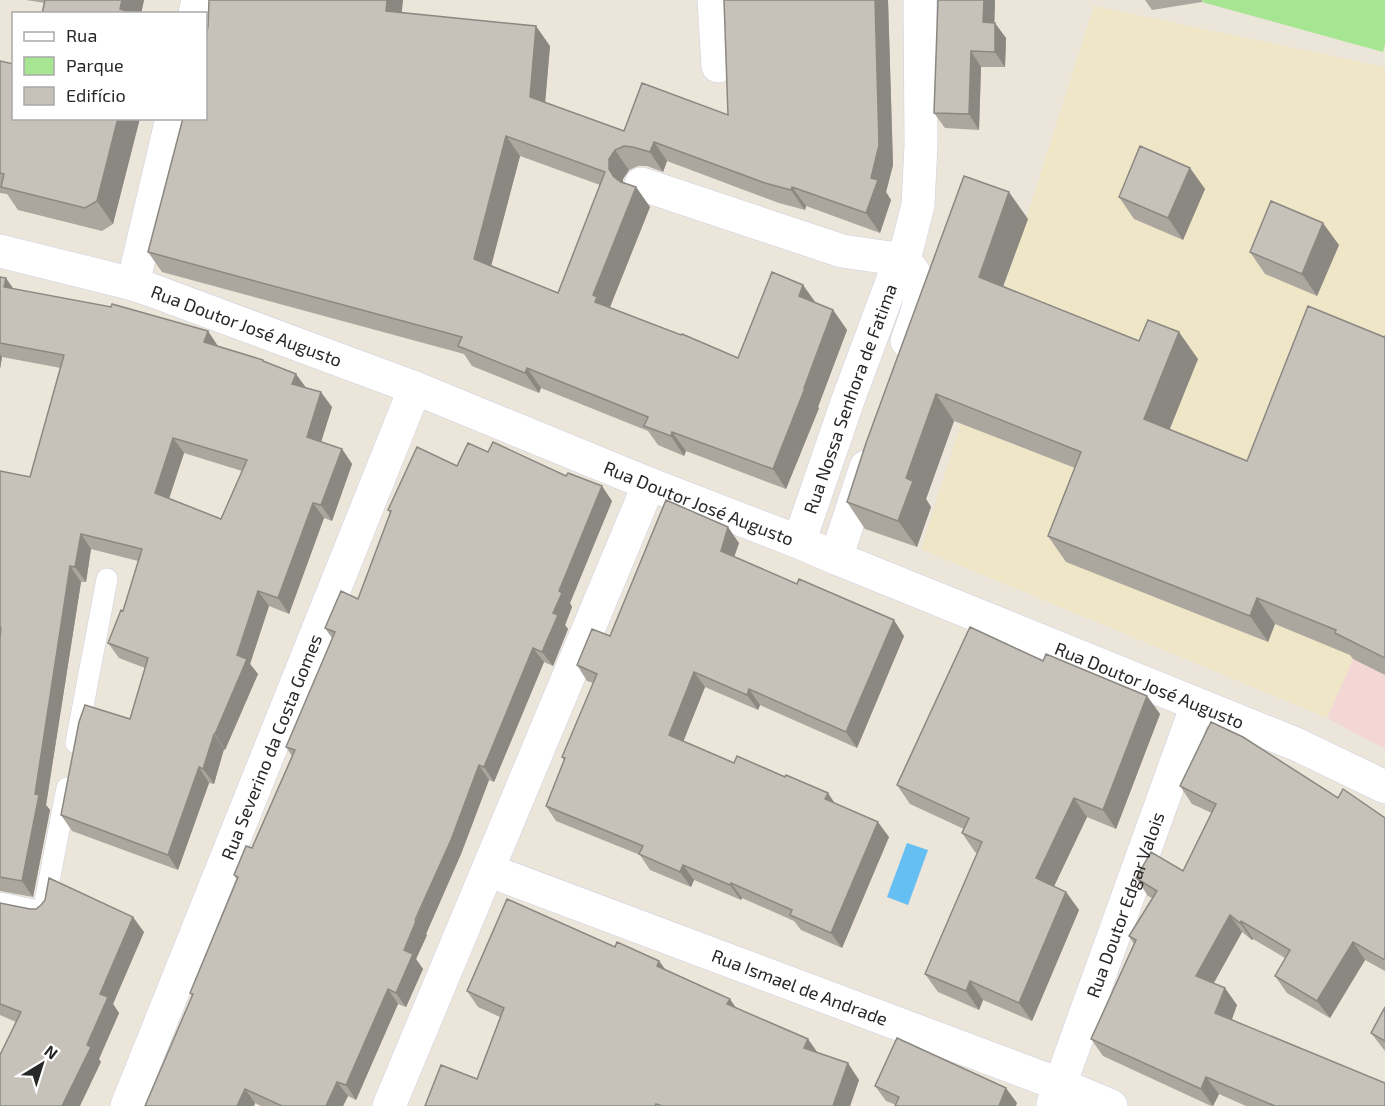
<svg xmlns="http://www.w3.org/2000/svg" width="1385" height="1106" font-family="'Exo 2',sans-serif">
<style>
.education{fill:#eee6c7}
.medical{fill:#f3d7d5}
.green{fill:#a6e592}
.water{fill:#66bff3}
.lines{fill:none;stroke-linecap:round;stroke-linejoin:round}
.service-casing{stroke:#ced0e2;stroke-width:22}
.minor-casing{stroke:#ced0e2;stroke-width:34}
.secondary-casing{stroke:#ced0e2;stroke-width:34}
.service{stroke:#fff;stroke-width:21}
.minor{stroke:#fff;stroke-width:33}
.secondary{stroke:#fff;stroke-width:33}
.wall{fill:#aba79f;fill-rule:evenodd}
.shaded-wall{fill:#8b8882}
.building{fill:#c7c2b9;stroke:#8b8882;stroke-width:1.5;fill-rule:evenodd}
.labels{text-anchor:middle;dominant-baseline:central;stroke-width:4.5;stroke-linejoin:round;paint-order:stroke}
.street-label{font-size:18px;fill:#282828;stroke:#fff}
</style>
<rect width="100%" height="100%" fill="#ece5d9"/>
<path class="education" d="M1094 6 1385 67V588L1327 718 921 549Z"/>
<path class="medical" d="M1385 588V749L1327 718Z"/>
<path class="green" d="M1203 0H1385V44L1383 52 1202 2Z"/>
<path class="water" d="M907 843 928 850 908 905 887 897Z"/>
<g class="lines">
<g class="service-casing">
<path id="service" d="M76 743 107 579
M0 903 43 912 67 788"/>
</g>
<g class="minor-casing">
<g id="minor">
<path d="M714 0 718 66"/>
<path d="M195 14 198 0"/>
<path d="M641 184 842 251 904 260"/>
<path d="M904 260C909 266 915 273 918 280 925 299 913 323 907 341"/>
<path d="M133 284 172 118"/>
<path id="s1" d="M799 542 848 400 893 279 904 260 918 205 921 145 920 0"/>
<path d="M836 558 866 467"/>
<path id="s2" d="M488 870 1061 1085 1111 1106"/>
<path id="s3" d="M1053 1104 1197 705"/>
<path id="s4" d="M127 1106 415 388"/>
<path d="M389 1106 649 484"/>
</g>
</g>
<g class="secondary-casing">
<g id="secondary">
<path id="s5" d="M0 251 133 284 151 290 415 388 649 484 799 542 836 558 1298 745 1385 787"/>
</g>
</g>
<use href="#service" class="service"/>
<use href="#minor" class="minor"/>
<use href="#secondary" class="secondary"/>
</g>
<path class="wall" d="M26 0H144L141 14H42L45 3Z
M209 0H403L401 12 550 46 545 102 624 131 728 115 888 0 893 165 886 192 891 200 880 233 806 206 805 210 779 203 667 161 663 172 647 166H638L629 170 623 179V183L636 187 650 207 610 307 738 358 803 285 816 303 833 310 847 330 818 407 819 408 786 489 686 451 684 456 658 445 648 431 541 388 539 393 472 366 464 354 162 272 148 252 208 27ZM520 156 600 185 558 293 491 265Z
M938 0H995L994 23 1006 38 1005 67H981L979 130 945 128 934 113Z
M1145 0H1202V2L1152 10Z
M0 61 140 118 113 224 102 231 18 210 7 194 0 193Z
M1190 168 1205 189 1183 240 1134 219 1119 197Z
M1028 219 1003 286 1139 341 1198 359 1169 429 1247 461 1385 336V675L1353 659 1350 655 1275 624 1268 642 1066 562 1048 536 1075 468 954 421 926 499 931 507 917 547 865 529 847 502Z
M1339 245 1317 296 1265 274 1250 252Z
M0 277 13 288 218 346 263 360 265 362 305 388 332 407 321 442 342 449 352 464 332 521 324 518 289 614 269 606 250 664 258 674 225 750 224 749 214 784 209 783 178 870 72 831 61 815 130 719 145 668 119 658 108 643 123 611 138 561 91 549 86 582H81L46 805 50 810 33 897 0 891V471L30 477 61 368 2 357 0 369ZM184 453 242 471 221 519 169 498Z
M488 452 612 501 570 603 572 607 565 625 568 629 553 666 544 662 494 782 489 780 461 854 426 934 427 935 416 959 423 969 406 1007 398 1004 356 1100 348 1096 343 1106H261L255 1103 254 1106 190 993 237 880 234 875 252 848 292 756 286 747 332 638 325 628 358 599 390 513 388 510 457 466Z
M739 543 734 557 904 636 857 748 760 705 758 710 705 687 683 741 734 763 835 803 889 837 842 948 801 930 794 921 742 898 741 900 694 880 691 887 650 870 640 855 556 821 546 806 564 761 562 757 593 683 587 681 577 665 610 636Z
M1043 661 1147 696 1160 714 1116 829 1087 817 1054 886 1066 892 1079 910 1032 1021 983 1000 979 1010 938 992 925 974 977 853 975 852 962 833 964 829 910 804 897 785Z
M1180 786 1338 798 1385 818V971L1365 960 1330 1018 1287 993 1275 976 1285 958 1253 939 1252 940 1242 932 1214 983 1237 1005 1232 1019 1385 1106H1246L1219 1094 1213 1106H1211L1103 1056 1091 1039 1134 944 1129 936 1152 898 1148 896 1136 878 1183 871 1212 813 1192 804Z
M0 903 144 932 113 1004 119 1013 99 1059 101 1062 16 1022 0 1015Z
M615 947 659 961 666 970 817 1052 859 1080 850 1106H425L477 1079 500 1017 478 1007 467 991Z
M1385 1007V1051L1371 1033Z
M875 1086 1017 1103 896 1105 886 1101Z"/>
<path class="shaded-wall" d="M122 0H144L141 14H123L120 9Z
M387 0H403L400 31 386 11Z
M875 0H888L893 165 886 192 891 200 880 233 866 213Z
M984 0H995L994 38 983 22Z
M995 23 1006 38 1005 67 995 52Z
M536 26 550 46 544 116 530 97Z
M971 51 981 67 979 130 969 114Z
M118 118H140L113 224 97 201Z
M506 136 520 156 488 278 474 259Z
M654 142 667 161 663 172 650 152Z
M615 150 629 170 623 179V188L614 177 609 169V159Z
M1190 168 1205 189 1183 240 1168 218Z
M636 187 650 207 608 312 595 302 593 295Z
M792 187 806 206 805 210 791 190Z
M1009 192 1028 219 997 303 979 277Z
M1323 223 1339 245 1317 296 1302 274Z
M6 278 17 294 4 287Z
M803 285 817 305 799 296Z
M833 310 847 330 818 407 819 408 786 489 773 469Z
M208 331 218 346 204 342Z
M1179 332 1198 359 1163 446 1144 419Z
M0 354 2 357 0 369Z
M527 368 541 388 539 393 525 373Z
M296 374 307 389 292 384Z
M321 392 332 407 318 452 307 437Z
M936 394 954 421 926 499 931 507 917 547 898 521 906 478Z
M672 432 686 451 684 456 671 436Z
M173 438 184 453 166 508 155 493Z
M342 449 352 464 332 521 321 505Z
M602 486 612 501 570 603 572 607 565 625 568 629 553 666 542 652 559 591Z
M313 503 324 518 289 614 278 598Z
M728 527 739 543 731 566 721 551Z
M81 534 91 549 86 582 75 567Z
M70 566 81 582 46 805 50 810 33 897 22 881Z
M258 591 269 606 250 664 258 674 225 750 215 734 237 655Z
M1257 598 1275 624 1268 642 1250 616Z
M894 620 904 636 857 748 846 732Z
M533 648 544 662 494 782 484 767Z
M694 672 705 687 680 750 669 735Z
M749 689 760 705 758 710 747 695Z
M1147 696 1160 714 1116 829 1103 810Z
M214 734 224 749 214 784 203 769Z
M479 765 489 780 461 854 426 934 427 935 416 959 423 969 406 1007 396 993 404 950Z
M199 767 209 783 178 870 168 855Z
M828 793 838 808 825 799Z
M1074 798 1087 817 1049 897 1036 878Z
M878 822 889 837 842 948 831 933Z
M683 865 694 880 691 887 680 872Z
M731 883 742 898 741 900 730 885Z
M1066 892 1079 910 1032 1021 1019 1003Z
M1230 915 1242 932 1208 993 1196 976Z
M133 917 144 932 113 1004 119 1013 99 1059 101 1062 80 1106H62L87 1045 100 994Z
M1241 921 1253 939 1252 940 1240 923Z
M1353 942 1365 960 1330 1018 1317 1001Z
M659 961 671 978 657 966Z
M970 981 983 1000 979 1010 966 991Z
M1225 988 1237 1005 1228 1030 1215 1013Z
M388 989 398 1004 356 1100 346 1085Z
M730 999 741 1015 727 1004Z
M808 1039 820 1056 804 1048Z
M848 1063 859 1080 850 1106H833Z
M1206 1077 1219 1094 1213 1106 1201 1089Z
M337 1082 348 1096 343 1106H326Z
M1006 1088 1017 1103 1016 1106H999Z
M245 1089 255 1103 254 1106H237Z"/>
<path class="building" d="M45 0H122L120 9 129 12 128 14H42Z
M209 0H387L386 11 536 26 530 97 624 131 642 83 728 115 724 0H875L879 145 871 178 878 180 866 213 792 187 791 190 765 183 654 142 650 152 633 147 624 146 615 150 609 159V169L614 177 621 182 636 187 593 295 597 297 595 302 681 335 682 334 738 358 772 272 803 285 799 296 833 310 804 388H805L773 469 672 432 671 436 644 426 648 417 527 368 525 373 458 346 462 337 148 252 183 118H206V35L208 27ZM506 136 605 172 558 293 474 259Z
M938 0H984L983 22 995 23V52L971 51 969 114 934 113Z
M0 61 14 64V118H118L97 201 85 208 1 187 4 174 0 173Z
M1140 146 1190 168 1168 218 1119 197Z
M964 176 1009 192 979 277 1139 341 1148 320 1179 332 1144 419 1247 461 1308 306 1384 337 1385 336V658L1335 633 1336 630 1257 598 1250 616 1048 536 1081 452 936 394 906 478 913 481 898 521 847 502 866 443Z
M1271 201 1323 223 1302 274 1250 252Z
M0 277 6 278 4 287 111 307 112 304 208 331 204 342 263 360V361L296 374 292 384 321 392 307 437 342 449 321 505 313 503 278 598 258 591 237 655 247 659 215 734H214L203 769 199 767 168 855 61 815 79 722 85 705 130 719 148 658 108 643 121 610 123 611 142 549 81 534 75 567 70 566 35 794 39 795 22 881 0 877V638L1 628H0V471L30 477 64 355 0 343ZM173 438 247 460 221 519 155 493Z
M493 442 566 476 568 473 602 486 559 591 562 593 553 613 558 615 542 652 533 648 484 767 479 765 451 840 415 920 416 921 404 950 413 954 396 993 388 989 346 1085 337 1082 326 1106H282L245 1089 237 1106H145L193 994 190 993 238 877 234 875 246 846 252 848 295 750 286 747 335 632 325 628 341 591 358 599 391 511 388 510 417 447 457 466 468 443 488 452Z
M666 500 728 527 721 551 797 584 799 579 894 620 846 732 749 689 747 695 694 672 669 735 734 763 737 756 785 777 786 775 828 793 825 799 878 822 831 933 790 915 792 910 731 883 730 885 683 865 680 872 639 854 643 846 546 806 565 758 562 757 597 674 577 665 592 629 610 636Z
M970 627 1043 661 1046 654 1147 696 1103 810 1074 798 1036 878 1066 892 1019 1003 970 981 966 991 925 974 982 842 962 833 969 818 897 785Z
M1211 722 1243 737 1338 798 1343 789 1385 818V960L1353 942 1317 1001 1275 976 1290 950 1241 921 1240 923 1230 915 1196 976 1225 988 1215 1013 1385 1083V1106H1275L1206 1077 1201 1089 1091 1039 1136 940 1129 936 1157 891 1136 878 1151 852 1183 871 1216 804 1180 786Z
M49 878 133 917 100 994 108 997 87 1045 91 1047 62 1106H0V1055L21 1012 0 1004V903L30 909H36L41 905 45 900Z
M507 899 615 947 617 942 659 961 657 966 730 999 727 1004 808 1039 804 1048 848 1063 833 1106H662L656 1104 655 1106H425L441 1065 477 1079 504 1008 467 991Z
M1385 1007V1041L1371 1033Z
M897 1038 1006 1088 999 1106H895L899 1097 875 1086Z"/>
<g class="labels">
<g class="street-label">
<text stroke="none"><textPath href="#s5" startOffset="258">Rua Doutor José Augusto</textPath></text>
<text stroke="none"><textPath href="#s1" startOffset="152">Rua Nossa Senhora de Fatima</textPath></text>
<text stroke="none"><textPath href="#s5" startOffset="744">Rua Doutor José Augusto</textPath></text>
<text stroke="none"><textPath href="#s5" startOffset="1230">Rua Doutor José Augusto</textPath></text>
<text stroke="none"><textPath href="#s4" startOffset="387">Rua Severino da Costa Gomes</textPath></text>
<text stroke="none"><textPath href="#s3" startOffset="212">Rua Doutor Edgar Valois</textPath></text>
<text stroke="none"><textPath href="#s2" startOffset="333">Rua Ismael de Andrade</textPath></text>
</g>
</g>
<rect x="12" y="12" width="195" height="108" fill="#ffffff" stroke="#a9a9a9" stroke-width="1.5"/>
<rect x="24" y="32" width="30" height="9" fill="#ffffff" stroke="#a9a9a9" stroke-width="1.5"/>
<text x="66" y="42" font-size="18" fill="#282828">Rua</text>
<rect x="24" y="57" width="30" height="18" fill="#a6e592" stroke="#a9a9a9" stroke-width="1.5"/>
<text x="66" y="72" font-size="18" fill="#282828">Parque</text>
<rect x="24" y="87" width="30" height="18" fill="#c7c2b9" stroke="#a9a9a9" stroke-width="1.5"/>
<text x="66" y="102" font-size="18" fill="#282828">Edifício</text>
<g transform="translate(42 1064) rotate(38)" stroke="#ffffff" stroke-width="4.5" paint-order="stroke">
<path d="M0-4.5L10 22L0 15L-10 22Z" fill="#282828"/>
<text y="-9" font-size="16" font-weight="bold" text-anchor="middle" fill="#282828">N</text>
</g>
</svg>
